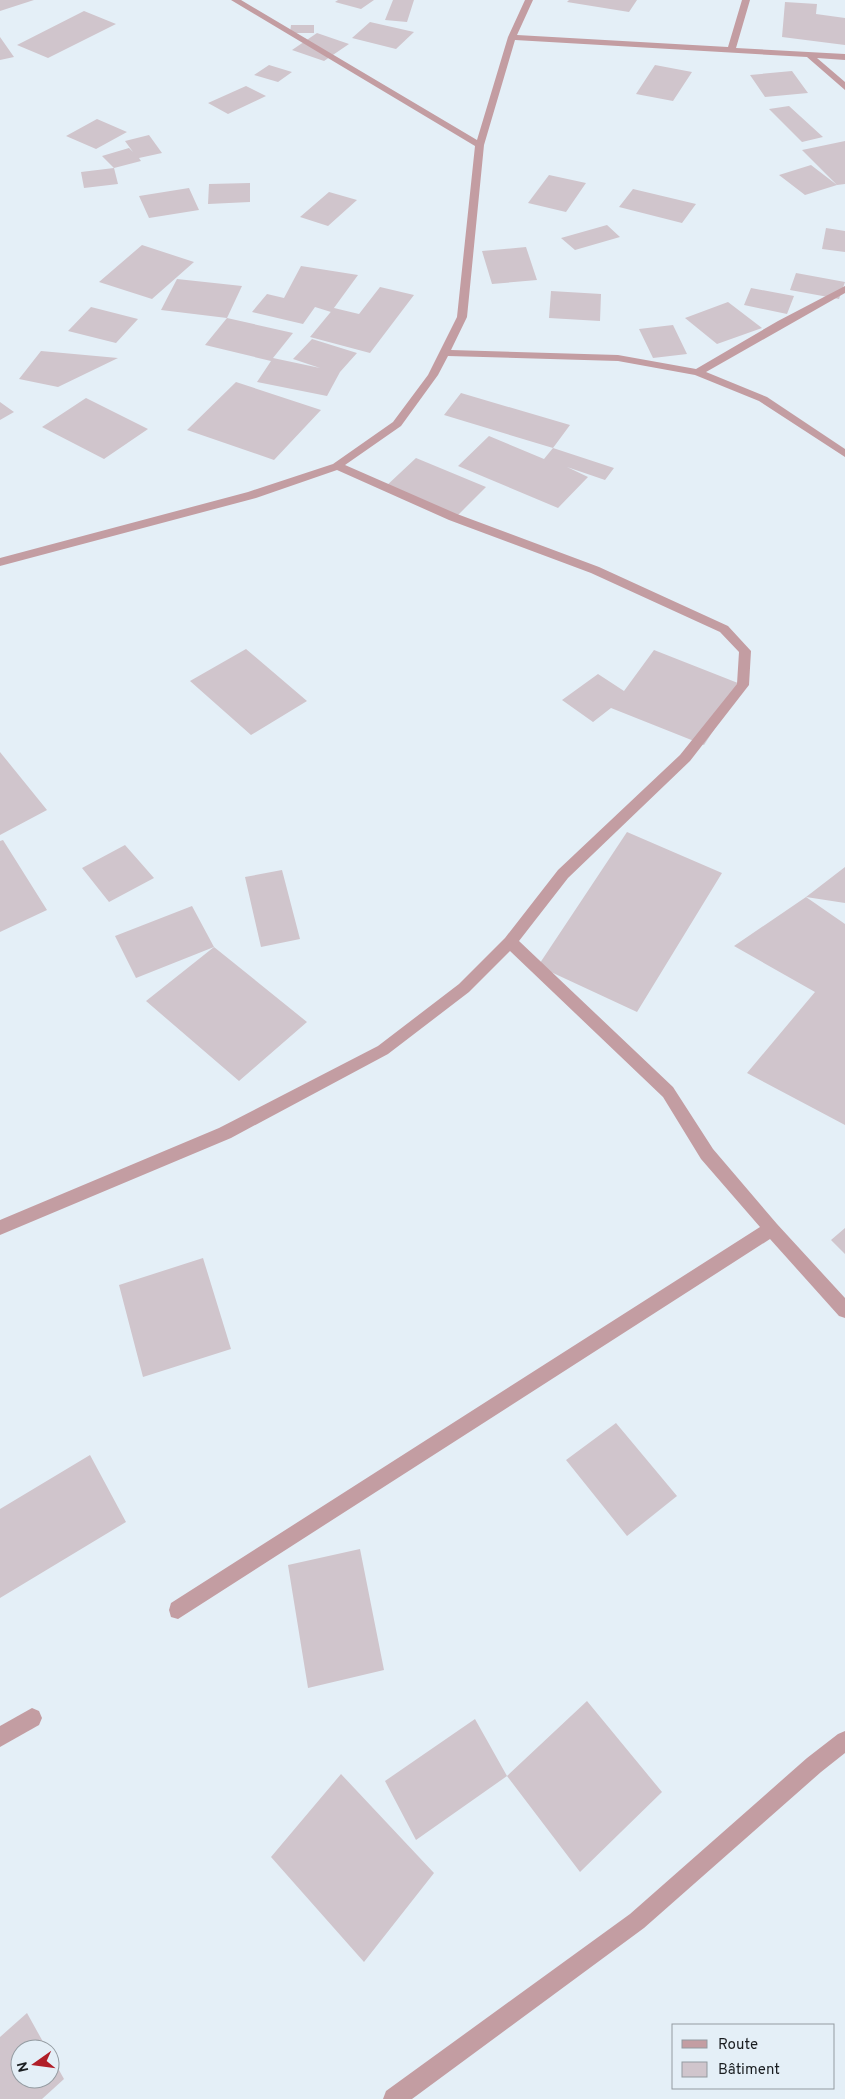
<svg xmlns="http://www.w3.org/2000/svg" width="845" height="2099" font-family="Overpass,sans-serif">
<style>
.building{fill:#d0c5cc}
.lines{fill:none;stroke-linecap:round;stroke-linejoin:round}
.service{fill:#c39da2;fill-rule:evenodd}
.minor{fill:#c39da2;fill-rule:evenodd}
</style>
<rect width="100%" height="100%" fill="#e4eff7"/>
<path class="building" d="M0 0H34L0 11Z
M338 0H374L361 9 335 2Z
M393 0H414L407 22 385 20Z
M569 0H637L629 12 567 2Z
M785 2 817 4 816 14 845 18V45L782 37Z
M84 11 116 24 48 58 17 45Z
M370 22 414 32 396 49 352 38Z
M291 25H314V33H290Z
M317 33 349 44 324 61 292 50Z
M0 37 14 57 0 60Z
M269 65 292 72 278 82 254 75Z
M655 65 692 72 673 101 636 94Z
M792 71 808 93 765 97 750 75Z
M246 86 266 96 228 114 208 103Z
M789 106 823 137 802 142 769 109Z
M97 119 127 132 96 149 66 136Z
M149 135 162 153 139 158 141 161 114 168 118 184 84 188 81 172 114 168 102 156 129 148 133 152 125 141Z
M845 141V184L837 185 802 150Z
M811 165 837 185 805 195 779 175Z
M549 175 586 183 566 212 528 203Z
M250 183V202L208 204 209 184Z
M189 188 199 210 149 218 139 196Z
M633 189 696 204 682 223 619 207Z
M329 192 357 200 328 226 300 217Z
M607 225 620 237 575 250 561 238Z
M826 228 845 231V252L822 249Z
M142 245 194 262 152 299 99 282Z
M526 247 537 280 492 284 482 251Z
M301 266 358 275 331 312 315 307 303 324 252 312 267 294 284 298Z
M796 273 845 282 839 299 790 290Z
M177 279 242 286 227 318 161 310Z
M380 287 414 295 370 353 310 337 334 308 359 314Z
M751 288 794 296 787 314 744 305Z
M551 291 601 294 600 321 549 318Z
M728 302 762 328 717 344 685 318Z
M91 307 138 319 116 343 68 331Z
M227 318 293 333 273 358 320 368 293 359 312 339 357 353 340 372 327 396 257 382 271 361 205 345Z
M673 325 687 354 653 358 639 329Z
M41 351 118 358 58 387 19 379Z
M236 382 321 410 274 460 187 430Z
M461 393 570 425 553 448 444 415Z
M86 398 148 429 104 459 42 427Z
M0 402 14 412 0 420Z
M489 436 544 459 553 448 614 468 605 480 567 467 588 477 558 508 458 466Z
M416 458 486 487 455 518 384 488Z
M246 649 307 701 251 735 190 681Z
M654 650 743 685 704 745 611 708 593 722 562 700 598 674 624 691Z
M0 752 47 810 0 835Z
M627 832 722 873 637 1012 538 966Z
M3 840 47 910 0 932V841Z
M125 845 154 878 109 902 82 868Z
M845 867V903L806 897Z
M282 870 300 939 261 947 245 877Z
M806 897 845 924V1125L747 1073 815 992 734 946Z
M192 906 214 947 136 978 115 936Z
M214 947 307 1022 239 1081 146 1001Z
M845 1228V1254L831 1240Z
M203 1258 231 1349 143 1377 119 1285Z
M616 1423 677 1496 627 1536 566 1460Z
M90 1455 126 1522 0 1598V1509Z
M360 1549 384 1670 308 1688 288 1565Z
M587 1701 662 1792 580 1872 507 1776Z
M475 1719 507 1776 416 1840 385 1781Z
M341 1774 434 1873 364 1962 271 1857Z
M27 2013 47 2049H20V2079H50V2054L64 2079 42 2099H0V2037Z"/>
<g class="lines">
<path class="service" d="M32 1708 39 1711 42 1718 39 1725 0 1747V1726Z"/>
<path class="minor" d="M231 0H241L477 140 508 37 525 0H533L517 35 728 47 742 0H750L736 48 845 54V60L817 58 845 82V90L807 57 515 40 484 145 467 317 451 350 618 355 696 369 778 321 845 286V293L706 372 767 397 845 449V457L759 401 695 375 618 361 448 356 438 375 401 426 345 465 457 514 599 567 728 626 751 651 749 685 690 761 568 878 519 941 673 1087 713 1149 777 1224 845 1298V1318L839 1316 770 1239 178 1619 171 1617 169 1610 171 1603 760 1227 701 1159 663 1097 510 951 469 992 388 1054 231 1138 0 1235V1220L219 1128 378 1046 459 984 505 938 558 870 680 755 737 684 739 652 720 632 591 573 449 520 337 470 256 498 0 566V558L248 492 333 464 393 422 428 375 457 317 475 146Z
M845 1731V1753L821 1772 644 1928 412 2099H383L386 2091 630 1914 807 1758 838 1734Z"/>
</g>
<rect x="672" y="2024" width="162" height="65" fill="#e4eff7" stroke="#939ba1"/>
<rect x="682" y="2040" width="25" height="8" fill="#c39da2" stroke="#939ba1"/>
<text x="718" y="2049" font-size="15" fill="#1a1e21">Route</text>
<rect x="682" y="2062" width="25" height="15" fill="#d0c5cc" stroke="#939ba1"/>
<text x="718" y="2074" font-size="15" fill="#1a1e21">Bâtiment</text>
<g transform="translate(35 2064) rotate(256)"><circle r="24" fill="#e4eff7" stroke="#939ba1"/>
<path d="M0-4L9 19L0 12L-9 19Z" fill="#b01e28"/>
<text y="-8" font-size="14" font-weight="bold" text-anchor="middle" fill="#1a1e21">N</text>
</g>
</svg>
